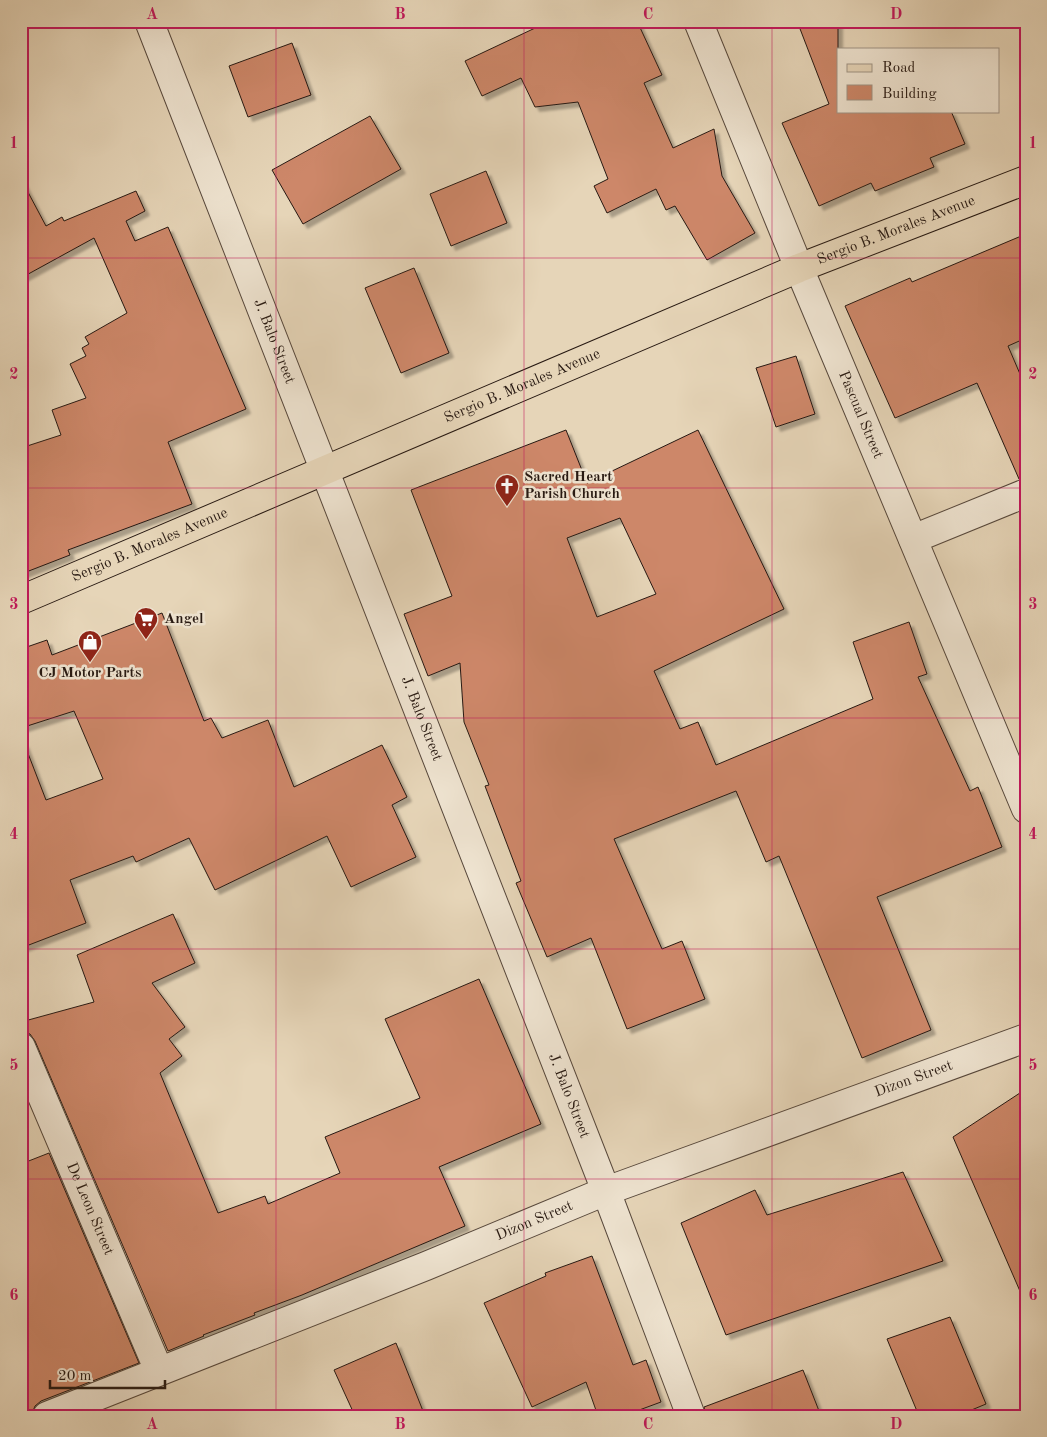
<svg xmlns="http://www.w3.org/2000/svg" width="1047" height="1437" font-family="'Old Standard TT',serif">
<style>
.building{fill:#cd8769;stroke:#271912;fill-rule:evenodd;filter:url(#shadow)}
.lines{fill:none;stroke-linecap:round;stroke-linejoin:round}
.minor-casing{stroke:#57483c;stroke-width:30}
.major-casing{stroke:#271912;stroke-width:30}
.minor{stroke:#efe4d1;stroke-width:28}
.major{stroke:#e6d5b8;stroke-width:28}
.grid{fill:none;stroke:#c2185b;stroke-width:1;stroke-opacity:0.55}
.labels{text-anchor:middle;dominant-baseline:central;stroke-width:5;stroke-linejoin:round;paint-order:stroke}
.street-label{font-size:15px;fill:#271912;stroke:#efe4d1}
.poi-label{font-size:15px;font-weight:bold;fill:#271912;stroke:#efe4d1;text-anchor:start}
.neatline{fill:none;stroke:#c2185b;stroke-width:2}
.grid-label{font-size:16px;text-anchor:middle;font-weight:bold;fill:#c2185b}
</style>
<defs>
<filter id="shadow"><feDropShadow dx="4.5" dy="4.5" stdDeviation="1" flood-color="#0004"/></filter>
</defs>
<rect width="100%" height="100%" fill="#e6d5b8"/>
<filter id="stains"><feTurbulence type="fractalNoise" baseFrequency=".004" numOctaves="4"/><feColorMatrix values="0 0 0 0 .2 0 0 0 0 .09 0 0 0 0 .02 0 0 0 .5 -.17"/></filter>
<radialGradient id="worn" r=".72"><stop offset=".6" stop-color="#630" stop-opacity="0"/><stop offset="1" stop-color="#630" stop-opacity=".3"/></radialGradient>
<path class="building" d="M550 21H637L662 75 644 83 673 148 714 129 722 176 755 233 707 260 675 206 666 210 656 189 607 213 594 186 608 179 578 102 535 107 521 78 482 96 465 61Z
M797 21H838V111H951L965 144 930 158 934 167 875 191 871 183 819 206 782 123 829 104Z
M292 43 311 95 248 117 229 66Z
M370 116 401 169 303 224 272 170Z
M486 171 507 223 451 246 430 194Z
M21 179 46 226 62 217 64 221 136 191 145 211 126 221 135 241 168 227 246 409 168 442 192 504 68 550 70 555 21 574V448L61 435 52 410 86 398 70 364 86 356 82 348 89 344 85 337 127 313 94 238 21 278Z
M1026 234V338L1008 346 1026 388V478L1019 479 977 383 895 418 845 306 910 278 912 282Z
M414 268 449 353 401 373 365 288Z
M796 356 815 414 776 427 756 368Z
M566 430 587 483 698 430 784 609 654 671 680 729 698 722 716 765 873 699 853 642 909 622 927 674 918 677 970 791 978 787 1002 847 877 897 931 1030 862 1058 779 856 766 862 736 791 614 839 662 949 682 941 705 999 627 1029 591 938 547 957 516 883 521 881 485 786 489 785 464 722 460 663 428 676 404 614 452 596 411 490ZM620 518 656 594 597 617 567 538Z
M162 613 204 721 211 718 222 738 268 720 294 787 382 745 407 797 392 805 416 857 351 887 327 836 215 890 189 838 136 862 133 856 70 880 86 923 21 948V744L24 743 46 800 103 779 74 711 21 728V649L47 640 52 655Z
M173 914 195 963 152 983 185 1027 169 1039 182 1056 160 1073 218 1213 265 1196 268 1204 340 1173 325 1137 420 1098 385 1019 479 979 541 1124 439 1167 465 1226 302 1295 254 1313 255 1315 203 1335 204 1336 168 1351 35 1041 30 1034 21 1032V1022L94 1002 77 955Z
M1026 1089V1305L953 1137Z
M49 1153 139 1363 41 1401 35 1406 33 1411 21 1416V1164Z
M903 1172 943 1261 726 1335 681 1223 755 1190 767 1215Z
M592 1256 633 1365 646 1360 661 1402 623 1416H598L586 1382 532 1407 484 1303 546 1276 545 1273Z
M950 1317 986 1404 957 1416H919L887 1339Z
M396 1343 425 1416H355L334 1370Z
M803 1370 821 1416H706L704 1407Z"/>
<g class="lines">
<g class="minor-casing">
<g id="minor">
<path id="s1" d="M149 21 606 1191 691 1416"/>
<path id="s2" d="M698 21 799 268 1026 809"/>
<path d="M913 539 1026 493"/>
<path id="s3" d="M21 1047 159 1371"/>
<path id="s4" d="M47 1416 426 1266 606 1191 1026 1038"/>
</g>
</g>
<g class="major-casing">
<g id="major">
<path id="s5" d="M21 600 799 268 1026 180"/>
</g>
</g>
<use href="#minor" class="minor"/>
<use href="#major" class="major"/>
</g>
<path class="grid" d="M276 21V1416M524 21V1416M772 21V1416M21 258H1026M21 488H1026M21 718H1026M21 949H1026M21 1179H1026"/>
<defs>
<g id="church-pin" transform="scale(1.25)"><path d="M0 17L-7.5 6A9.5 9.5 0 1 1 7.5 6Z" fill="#8f2418" stroke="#efe4d1"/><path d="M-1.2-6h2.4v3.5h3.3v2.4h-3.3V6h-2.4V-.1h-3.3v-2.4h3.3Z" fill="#fff"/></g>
<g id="supermarket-pin" transform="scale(1.25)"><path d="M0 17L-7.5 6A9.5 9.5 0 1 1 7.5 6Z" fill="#8f2418" stroke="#efe4d1"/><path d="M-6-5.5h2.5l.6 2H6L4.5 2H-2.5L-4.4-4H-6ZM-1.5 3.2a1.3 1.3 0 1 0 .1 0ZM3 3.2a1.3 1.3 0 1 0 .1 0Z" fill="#fff"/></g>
<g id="shop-pin" transform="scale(1.25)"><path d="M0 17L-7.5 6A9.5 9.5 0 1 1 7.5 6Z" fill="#8f2418" stroke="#efe4d1"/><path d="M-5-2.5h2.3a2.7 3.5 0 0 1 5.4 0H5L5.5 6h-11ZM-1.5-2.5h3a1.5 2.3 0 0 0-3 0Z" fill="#fff"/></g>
</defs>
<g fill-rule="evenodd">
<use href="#church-pin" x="507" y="486"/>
<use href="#supermarket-pin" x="146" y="619"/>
<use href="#shop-pin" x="90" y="642"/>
</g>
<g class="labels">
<g class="street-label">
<text stroke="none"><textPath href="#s5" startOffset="950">Sergio B. Morales Avenue</textPath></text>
<text stroke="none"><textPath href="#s1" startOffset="344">J. Balo Street</textPath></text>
<text stroke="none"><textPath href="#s5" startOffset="545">Sergio B. Morales Avenue</textPath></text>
<text stroke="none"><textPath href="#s2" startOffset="426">Pascual Street</textPath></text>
<text stroke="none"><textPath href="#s5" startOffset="140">Sergio B. Morales Avenue</textPath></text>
<text stroke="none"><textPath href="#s1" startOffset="749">J. Balo Street</textPath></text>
<text stroke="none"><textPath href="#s4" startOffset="930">Dizon Street</textPath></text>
<text stroke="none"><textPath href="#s1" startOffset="1154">J. Balo Street</textPath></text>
<text stroke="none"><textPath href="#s3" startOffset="176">De Leon Street</textPath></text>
<text stroke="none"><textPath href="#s4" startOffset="525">Dizon Street</textPath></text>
</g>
<g class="poi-label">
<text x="524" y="477">Sacred Heart<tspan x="524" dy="17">Parish Church</tspan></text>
<text x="164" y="619">Angel</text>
<text x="90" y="673" text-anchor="middle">CJ Motor Parts</text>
</g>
</g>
<rect width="1047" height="1437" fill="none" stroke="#e6d5b8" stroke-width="55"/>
<rect x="837" y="48" width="162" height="65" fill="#efe4d1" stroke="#9f9385"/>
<rect x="847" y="64" width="25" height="8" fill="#e6d5b8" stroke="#9f9385"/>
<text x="882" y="72" font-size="15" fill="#271912">Road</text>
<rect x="847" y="85" width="25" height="15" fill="#cd8769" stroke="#9f9385"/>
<text x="882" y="98" font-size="15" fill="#271912">Building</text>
<path d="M50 1380v8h115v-8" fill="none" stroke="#271912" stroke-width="2.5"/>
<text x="58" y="1380" font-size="15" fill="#271912" stroke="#efe4d1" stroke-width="4" paint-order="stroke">20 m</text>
<rect x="28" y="28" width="992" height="1382" class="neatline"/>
<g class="grid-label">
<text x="152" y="19">A</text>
<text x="400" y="19">B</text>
<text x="648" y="19">C</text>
<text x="896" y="19">D</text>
<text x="14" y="148">1</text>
<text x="1033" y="148">1</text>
<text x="14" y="379">2</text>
<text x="1033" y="379">2</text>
<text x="14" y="609">3</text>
<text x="1033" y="609">3</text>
<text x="14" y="839">4</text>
<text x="1033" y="839">4</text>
<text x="14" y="1070">5</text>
<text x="1033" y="1070">5</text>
<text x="14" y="1300">6</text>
<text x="1033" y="1300">6</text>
<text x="152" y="1429">A</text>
<text x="400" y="1429">B</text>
<text x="648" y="1429">C</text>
<text x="896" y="1429">D</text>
</g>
<rect width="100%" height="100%" filter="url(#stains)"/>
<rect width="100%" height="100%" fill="url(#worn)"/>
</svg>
